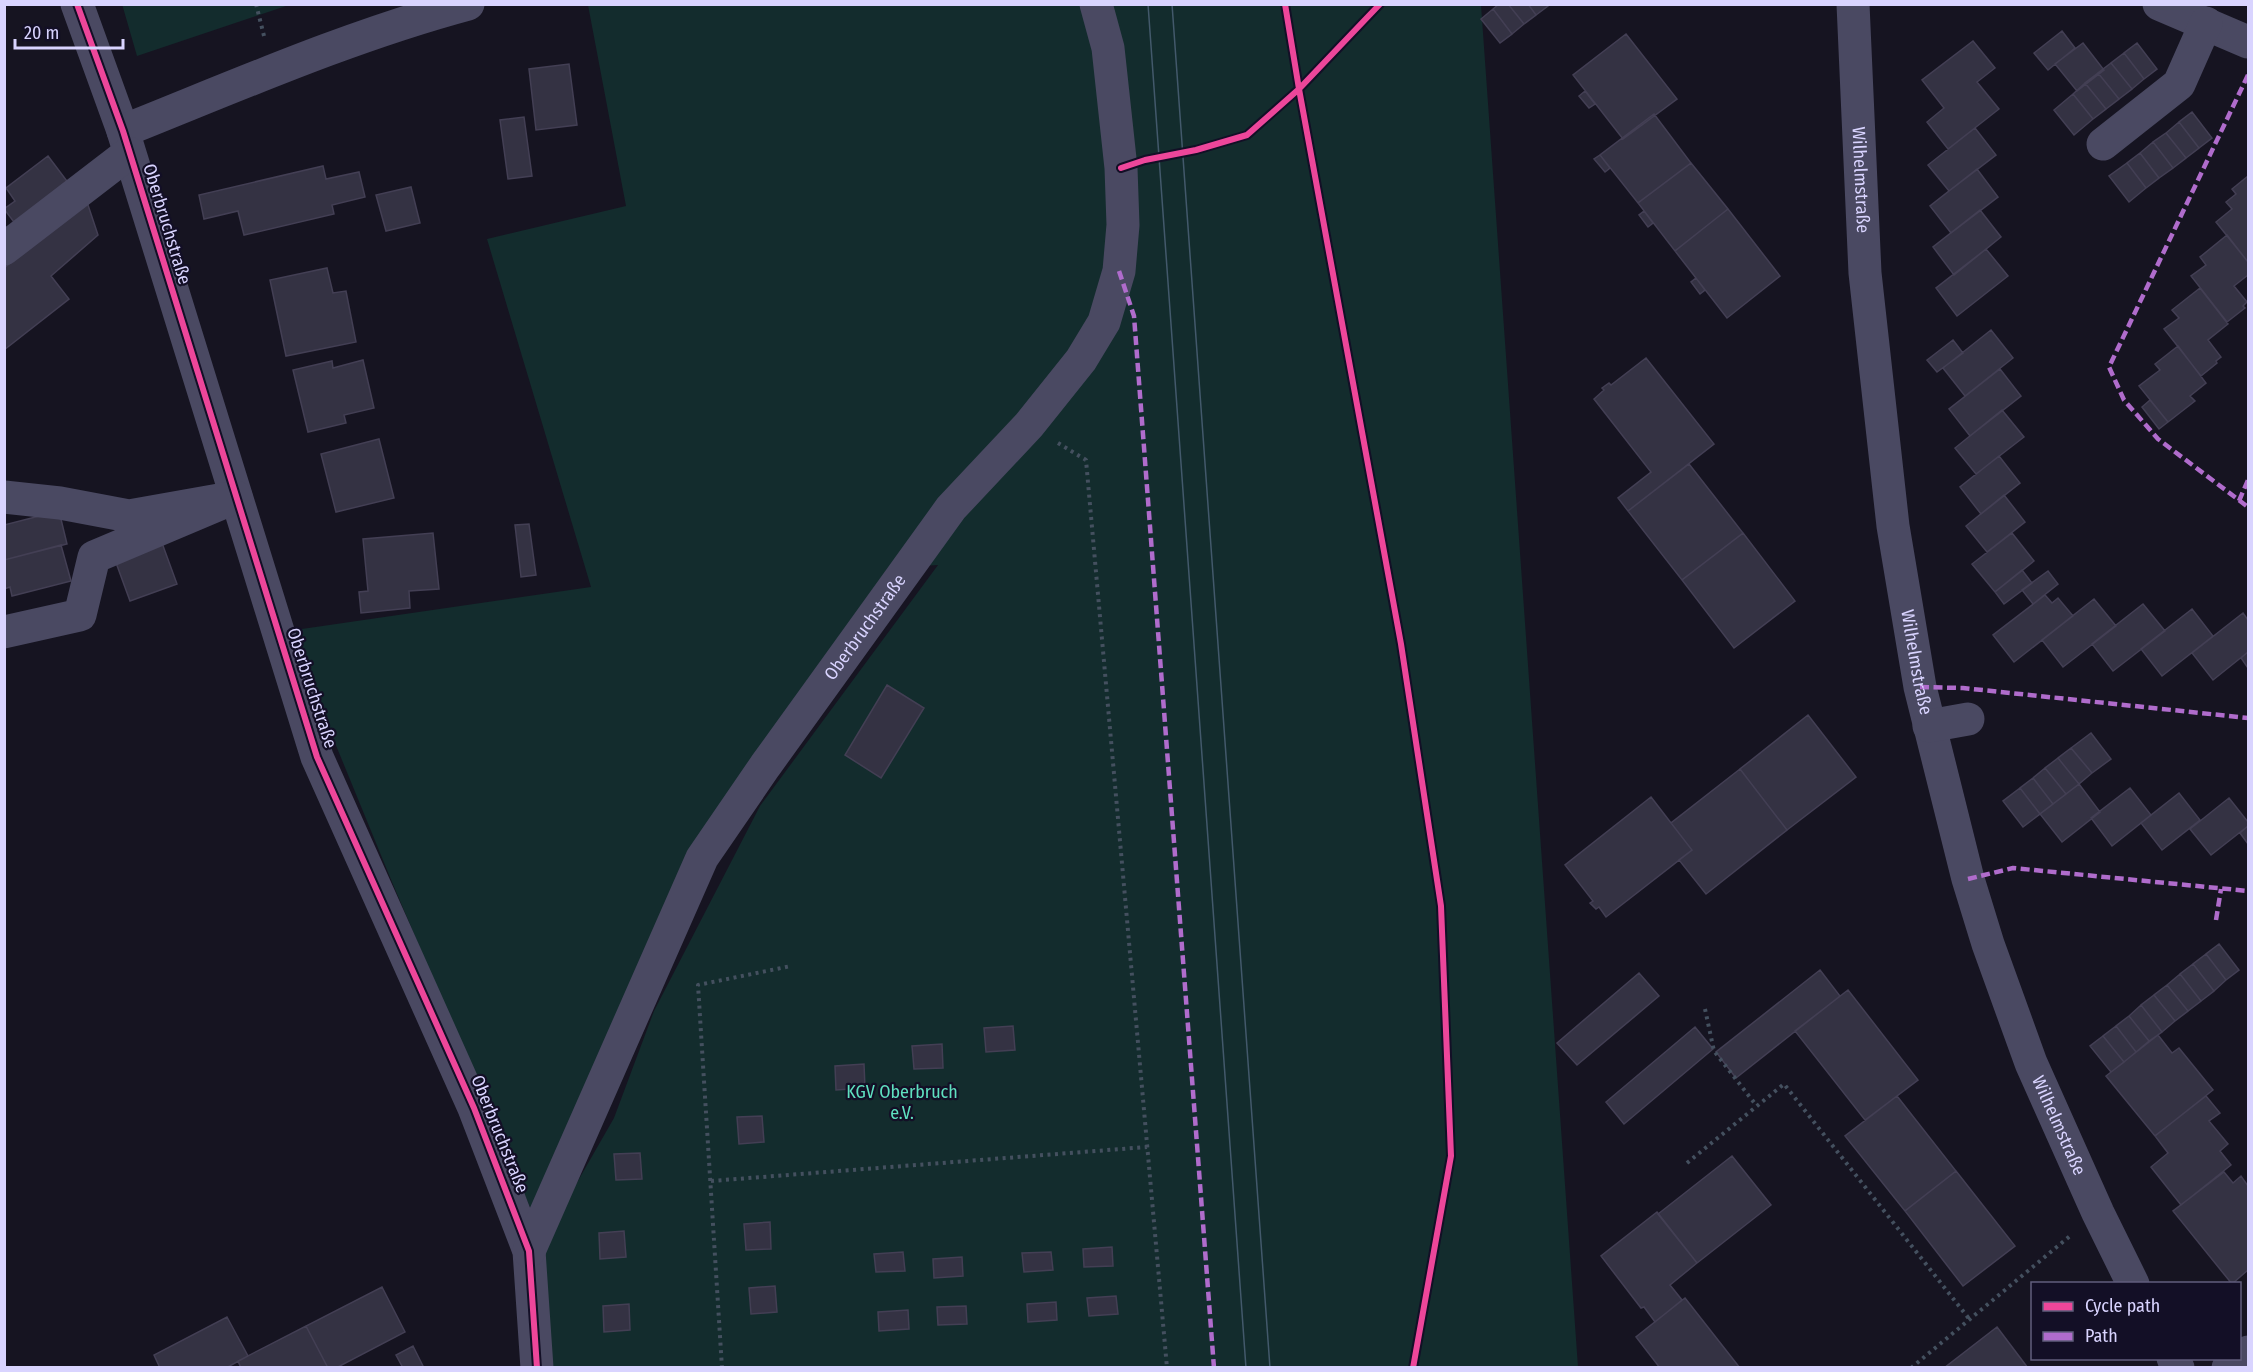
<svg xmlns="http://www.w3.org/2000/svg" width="2253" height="1372" font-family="'Fira Sans Condensed',sans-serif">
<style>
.green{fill:#132c2d}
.building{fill:#343243;stroke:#433f54;stroke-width:1.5}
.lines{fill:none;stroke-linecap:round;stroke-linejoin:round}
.path{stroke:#44505f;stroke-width:4;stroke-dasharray:3 4.5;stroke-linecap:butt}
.minor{stroke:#4a4962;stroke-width:33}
.tram{stroke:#43596b;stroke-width:1.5}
.quiet{stroke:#b06ccc;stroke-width:4.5;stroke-dasharray:9 4.5;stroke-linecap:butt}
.cycleway-casing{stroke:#130f26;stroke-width:10}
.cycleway{stroke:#ed469a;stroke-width:6}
.labels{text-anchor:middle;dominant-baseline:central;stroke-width:4.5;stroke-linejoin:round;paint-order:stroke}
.street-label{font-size:18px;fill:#d9d4ff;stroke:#130f26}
.park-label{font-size:18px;fill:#5fe0c0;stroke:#130f26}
</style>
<rect width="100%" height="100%" fill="#161421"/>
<path class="green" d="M122 4H289V5L137 56Z
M588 5H1481L1578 1367H522L544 1240 614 1118 654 1011 760 806 938 565 888 568 692 845 532 1212 392 882 301 660 295 630 591 587 487 239 626 206Z"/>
<path class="building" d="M1499 4H1508L1524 24 1512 34 1493 9Z
M1508 4H1528L1536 15 1524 24Z
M1528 4H1547L1548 6 1536 15Z
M1493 9 1512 34 1500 43 1481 19Z
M2062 31 2075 48 2048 70 2034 53Z
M1626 34 1677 99 1623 139 1573 75Z
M1973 41 1995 68 1977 82 1999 109 1948 149 1927 122 1944 108 1922 80Z
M2083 43 2104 70 2077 91 2055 64Z
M2137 43 2157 69 2144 79 2124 53Z
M2124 53 2144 79 2132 89 2111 63Z
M2111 63 2132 89 2119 99 2098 73Z
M569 64 577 125 536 130 529 69Z
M2098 73 2119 99 2106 109 2085 83Z
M2085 83 2106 109 2093 119 2073 94Z
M1585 91 1595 104 1589 108 1579 96Z
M2073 94 2093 119 2074 135 2054 110Z
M2192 112 2212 138 2199 148 2179 122Z
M1654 114 1691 163 1638 203 1600 155Z
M524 117 532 176 508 179 500 120Z
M2179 122 2199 148 2186 158 2166 133Z
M1975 128 1996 155 1949 191 1928 165Z
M2166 133 2186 158 2173 168 2153 142Z
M2153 142 2173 168 2159 178 2140 153Z
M2140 153 2159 178 2146 188 2127 163Z
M1600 155 1610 168 1605 172 1594 159Z
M48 156 73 189 20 230 4 209 15 201 6 188Z
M1691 163 1728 209 1675 251 1638 203Z
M2127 163 2146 188 2129 202 2109 176Z
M323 166 326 179 359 172 365 197 332 205 334 214 244 235 238 211 204 219 199 195Z
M1977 169 1998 197 1951 233 1930 206Z
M2248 176V262L2216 222 2232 209 2226 202 2236 194 2232 189Z
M411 187 420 223 386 231 376 195Z
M87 202 98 235 51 276 69 299 4 350V268Z
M1728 209 1780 276 1727 318 1675 251Z
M1980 210 2001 237 1954 275 1933 247Z
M1644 211 1653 223 1648 227 1639 215Z
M2227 235 2248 262V275L2234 286 2247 302 2243 306 2245 308 2227 322 2191 276 2206 265 2200 257Z
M1986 249 2008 276 1957 316 1936 288Z
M327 268 333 293 346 291 356 342 286 356 270 280Z
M1696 278 1705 290 1700 294 1691 282Z
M2200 288 2228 324 2208 340 2221 357 2216 361 2217 363 2201 376 2164 329 2179 318 2172 310Z
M1991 330 2013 358 1965 396 1943 368Z
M1953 340 1963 353 1937 372 1927 360Z
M2178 346 2206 383 2190 396 2195 401 2168 422 2139 386 2160 370 2155 364Z
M1646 358 1714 444 1628 511 1618 498 1651 472 1594 399 1604 390 1602 388 1609 383 1611 385Z
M363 360 374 408 344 415 346 423 308 432 293 370 332 361 333 368Z
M2000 369 2021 396 1970 436 1949 409Z
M2150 400 2168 422 2159 429 2142 407Z
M2002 410 2024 437 1976 474 1955 448Z
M379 439 394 498 336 512 321 454Z
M1999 456 2020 483 1981 514 1960 487Z
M1689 464 1743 533 1682 580 1628 511Z
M2004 495 2025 522 1987 552 1966 526Z
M59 511 67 544 4 560V525Z
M529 524 536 575 521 577 515 525Z
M433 533 439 589 409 591 410 608 361 613 359 592 368 591 363 539Z
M1743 533 1795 601 1734 648 1682 580Z
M2012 533 2034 561 1995 592 1972 564Z
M162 543 177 584 130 601 115 560Z
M61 545 71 581 12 596 10 587 4 589V560Z
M2022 570 2032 583 2004 604 1995 592Z
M2048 571 2058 584 2033 604 2022 590Z
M2045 595 2052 603 2058 598 2073 616 2014 662 1993 635Z
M2094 599 2116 626 2063 667 2042 640Z
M2143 604 2165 631 2113 671 2092 644Z
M2192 609 2213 636 2162 676 2141 649Z
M2243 613 2248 620V652L2213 680 2192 653Z
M2248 652V668L2241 658Z
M887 685 924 708 881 778 845 755Z
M1808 715 1856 777 1787 830 1740 769Z
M2091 733 2111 759 2092 773 2071 748Z
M2071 748 2092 773 2079 784 2058 758Z
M2058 758 2079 784 2066 794 2045 768Z
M2045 768 2066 794 2053 804 2033 778Z
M1740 769 1787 830 1706 894 1679 860 1692 850 1671 823Z
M2033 778 2053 804 2040 814 2020 788Z
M2079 784 2100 812 2062 842 2040 814Z
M2020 788 2040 814 2023 827 2003 801Z
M2130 788 2151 815 2112 846 2091 818Z
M2179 793 2200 820 2162 850 2141 823Z
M1651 797 1692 850 1606 917 1599 907 1596 909 1590 903 1593 901 1565 865Z
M2229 798 2248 822V826L2211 855 2190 829Z
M2248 826V844L2240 833Z
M2219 944 2239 970 2226 980 2206 954Z
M2206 954 2226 980 2214 991 2193 964Z
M2193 964 2214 991 2201 1001 2180 974Z
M1820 970 1840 996 1736 1078 1716 1052Z
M1639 973 1659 996 1577 1065 1557 1043Z
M2180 974 2201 1001 2188 1011 2167 985Z
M2167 985 2188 1011 2175 1021 2154 995Z
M1848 990 1918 1080 1865 1120 1795 1031Z
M2154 995 2175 1021 2162 1032 2141 1005Z
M2141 1005 2162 1032 2149 1041 2129 1016Z
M2129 1016 2149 1041 2136 1052 2116 1026Z
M1013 1026 1015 1050 986 1052 984 1028Z
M2116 1026 2136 1052 2124 1062 2103 1036Z
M1695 1027 1713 1049 1624 1124 1606 1102Z
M2158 1035 2172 1053 2179 1048 2213 1090 2155 1136 2106 1076Z
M2103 1036 2124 1062 2111 1072 2090 1046Z
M942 1044 943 1068 914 1069 912 1046Z
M864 1064 865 1088 836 1090 835 1066Z
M1897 1096 1956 1171 1905 1211 1845 1136Z
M2206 1096 2220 1113 2209 1121 2228 1144 2220 1151 2231 1165 2181 1205 2151 1167 2168 1153 2155 1136Z
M762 1116 764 1142 739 1144 737 1117Z
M640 1153 642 1179 616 1180 614 1154Z
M1732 1156 1771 1205 1697 1263 1658 1214Z
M1956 1171 2015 1246 1963 1286 1905 1211Z
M2224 1172 2233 1183 2241 1176 2248 1186V1270L2232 1284 2173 1211Z
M1657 1212 1697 1263 1670 1285 1682 1300 1655 1322 1644 1307 1641 1308 1601 1256Z
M770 1222 771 1249 746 1250 744 1224Z
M624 1231 626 1257 600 1259 599 1233Z
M1112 1247 1113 1266 1084 1267 1083 1249Z
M903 1252 905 1271 876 1272 874 1254Z
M1051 1252 1053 1270 1024 1272 1022 1253Z
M962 1257 963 1276 934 1278 933 1259Z
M775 1286 777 1312 751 1314 749 1288Z
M382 1287 405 1332 336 1368H328L306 1326Z
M1116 1296 1118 1314 1089 1316 1087 1298Z
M1685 1298 1740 1368H1660L1636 1337Z
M1056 1302 1057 1320 1028 1322 1027 1304Z
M629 1304 630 1330 604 1332 603 1306Z
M966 1306 967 1324 938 1325 937 1307Z
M908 1310 909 1329 879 1331 878 1312Z
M227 1317 248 1356 226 1368H160L154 1355Z
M306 1326 328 1368H241L238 1361Z
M1997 1327 2028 1368H1944Z
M413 1346 424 1368H403L396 1355Z"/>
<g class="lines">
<path class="path" d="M256 4 264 36
M1058 443 1086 460 1167 1368
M1705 1009 1714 1051 1756 1105
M1687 1163 1784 1084 1970 1320
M711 1181 1147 1147
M722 1368 698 985 791 966
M1911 1368 2070 1236"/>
<g class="minor">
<path d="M77 4 123 131 317 757 474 1108 529 1251 537 1368"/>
<path id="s1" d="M1853 4 1865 273 1893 526 1920 687 1968 879 1988 944 2031 1063 2098 1213 2133 1284"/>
<path d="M2159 4 2248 42"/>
<path d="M123 131C236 86 349 36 468 4"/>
<path d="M2103 144 2179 84 2206 23"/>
<path d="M4 249 129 153"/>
<path d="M4 497 60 503 129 516 236 497 94 557 80 615 4 632"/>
<path d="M1929 726 1968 719"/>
<path id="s2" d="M529 1251 702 858 765 766 951 508 1029 425 1081 360 1104 322 1119 271 1123 225 1121 168 1108 48 1096 4"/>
<path d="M2173 1358 2178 1368"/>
<path d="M2228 1368 2248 1352"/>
</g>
<path class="tram" d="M1148 4 1246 1368
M1172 4 1270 1368"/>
<path class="quiet" d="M2248 75 2109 367 2124 400 2158 439 2248 507
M1119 271 1134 316 1214 1368
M2239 501 2248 480
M1920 687 1963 688 2248 718
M1968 879 2013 868 2248 891
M2216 920 2221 889"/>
<g class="cycleway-casing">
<path id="cycleway" d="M77 4 123 131 317 757 474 1108 529 1251 537 1368
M1285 4 1299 89 1401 644 1441 906 1451 1156 1413 1368
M1121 168 1145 160 1196 150 1247 135 1299 89 1380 4"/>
</g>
<use href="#cycleway" class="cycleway"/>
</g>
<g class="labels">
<g class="street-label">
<text stroke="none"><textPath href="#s1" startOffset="176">Wilhelmstraße</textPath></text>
<text transform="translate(167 224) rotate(73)">Oberbruchstraße</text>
<text stroke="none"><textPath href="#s2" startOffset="712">Oberbruchstraße</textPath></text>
<text stroke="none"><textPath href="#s1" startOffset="662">Wilhelmstraße</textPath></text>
<text transform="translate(312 688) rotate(72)">Oberbruchstraße</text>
<text stroke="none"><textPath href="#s1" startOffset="1148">Wilhelmstraße</textPath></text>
<text transform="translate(500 1134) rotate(68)">Oberbruchstraße</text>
</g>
<g class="park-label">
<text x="902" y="1092">KGV Oberbruch<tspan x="902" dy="21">e.V.</tspan></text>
</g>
</g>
<rect width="2253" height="1372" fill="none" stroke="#d9d4ff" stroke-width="12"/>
<rect x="2031" y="1282" width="210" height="78" fill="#130f26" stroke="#625e7d" stroke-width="1.5"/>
<rect x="2043" y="1302" width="30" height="9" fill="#ed469a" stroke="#625e7d" stroke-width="1.5"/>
<text x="2085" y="1312" font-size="18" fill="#d9d4ff">Cycle path</text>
<rect x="2043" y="1332" width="30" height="9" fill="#b06ccc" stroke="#625e7d" stroke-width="1.5"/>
<text x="2085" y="1342" font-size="18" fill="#d9d4ff">Path</text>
<path d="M15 39v9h108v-9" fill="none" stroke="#d9d4ff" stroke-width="3"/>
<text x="24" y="39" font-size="18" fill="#d9d4ff" stroke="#130f26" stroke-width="4.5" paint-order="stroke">20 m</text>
</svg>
